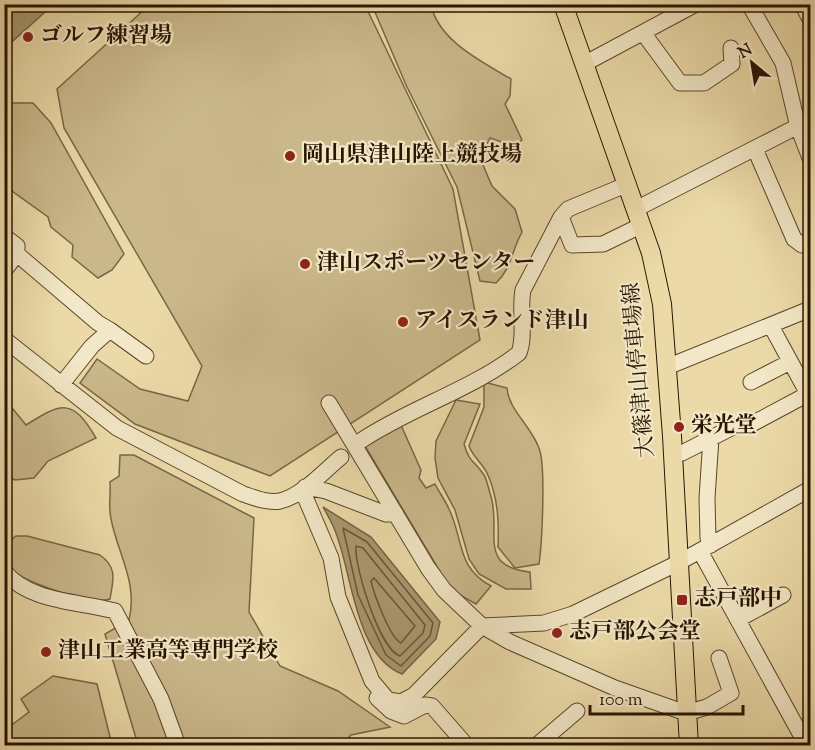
<svg xmlns="http://www.w3.org/2000/svg" width="815" height="750" font-family="'Sorts Mill Goudy','Noto Serif JP',serif">
<style>
.green{fill:#cab88b;stroke:#796646;stroke-width:1.5}
.water{fill:#a9976f;stroke:#756343;stroke-width:1.5}
.lines{fill:none;stroke-linecap:round;stroke-linejoin:round}
.shore{stroke:#685638;stroke-width:1.5}
.minor-casing{stroke:#59462a;stroke-width:17}
.major-casing{stroke:#281400;stroke-width:20}
.minor{stroke:#f2e7c6;stroke-width:15}
.major{stroke:#ebdaa8;stroke-width:18}
.poi-dot{fill:#8f2418;stroke:#f2e7c6;stroke-width:2}
.labels{text-anchor:middle;dominant-baseline:central;stroke-width:4.5;stroke-linejoin:round;paint-order:stroke}
.poi-label{font-size:22px;font-weight:bold;fill:#281400;stroke:#f2e7c6;text-anchor:start}
.street-label{font-size:22px;fill:#281400;stroke:#f2e7c6}
</style>
<rect width="100%" height="100%" fill="#ebdaa8"/>
<filter id="stains"><feTurbulence type="fractalNoise" baseFrequency=".00333" numOctaves="4"/><feColorMatrix values="0 0 0 0 .2 0 0 0 0 .09 0 0 0 0 .02 0 0 0 .5 -.17"/></filter>
<radialGradient id="worn" r=".72"><stop offset=".6" stop-color="#630" stop-opacity="0"/><stop offset="1" stop-color="#630" stop-opacity=".3"/></radialGradient>
<path class="green" d="M143 5H365L453 189 480 340 270 476 135 424 80 383 97 359 140 389 188 401 202 366 64 128 57 89 146 8Z
M372 5H431C439 41 481 61 511 79L510 96 505 104 522 140 514 146 490 138 480 158 492 186 515 209 522 232C511 252 512 268 496 283L480 281 457 187 406 85Z
M4 103H33L51 123 124 254 112 270 98 278 72 257 73 245 51 227 48 217 5 186Z
M484 382 507 388C508 409 531 426 539 448 546 465 542 543 539 564L515 568 498 547C499 521 498 497 487 473 482 463 473 457 469 446L484 407Z
M4 398 26 425C61 403 72 397 96 438L48 461 34 478 15 480 5 475Z
M456 400 480 404 464 444C469 463 476 462 484 475 487 480 488 487 490 493 503 530 475 566 530 572L531 589H506L479 574 469 559 455 510 438 478 435 458 436 441Z
M400 423 421 470 419 478 426 488 435 484C439 492 445 500 449 509 464 540 456 567 491 586L476 604 451 590 365 446Z
M120 455H134L254 518 249 612 280 666 338 691 390 727 351 735 342 745H138L105 634 129 620C138 582 118 555 111 519 108 507 111 494 110 482L119 476Z
M16 536H27L100 555C118 568 113 580 110 599 94 606 11 580 5 563 3 558 5 549 5 544Z
M53 676 97 684 112 745H5V730L29 712 21 699Z"/>
<path class="water" d="M5 4H53V5L5 48Z
M323 507 371 537 440 622 436 639 402 674C356 656 352 576 337 536 334 526 328 516 323 507Z"/>
<g class="lines">
<path class="shore" d="M343 528 367 542 433 623 430 636 401 666 386 655 358 595Z
M356 546 363 548 425 625 423 633 400 656C380 650 354 567 356 546Z
M374 578 415 626 401 643C390 638 374 594 371 581Z"/>
<g class="minor-casing">
<path id="minor" d="M749 4 783 63 798 127 810 158
M802 4 810 19
M644 34 680 83H704L732 64 731 48
M584 64 696 4
M755 149 794 239 802 245 810 243
M636 209 810 120
M561 217 572 245 603 244 642 225
M4 236 17 246V254
M4 271 17 254 98 323 110 330
M4 339 117 428 243 494C255 498 267 503 280 501 302 496 324 471 341 457
M667 367 810 309
M751 382 790 362
M61 385 92 346 110 330 146 356
M329 403 428 568 444 590 482 626 510 642 615 688 686 713 707 707 731 693 719 658
M711 438 707 498 708 538 711 545
M362 440C412 407 471 390 519 353 526 334 519 311 523 290L561 217 568 209 628 184
M673 455 682 453 733 427 750 425 808 394 771 326
M305 487 306 499 331 558 338 597 372 681 388 700 401 702 414 695 482 626 544 623 573 614 678 563 810 489
M305 487 326 491 386 514H396
M700 551 807 746
M4 571C30 603 79 601 115 611L161 699 178 746
M739 619 783 595
M377 698 391 711 404 716 425 705 432 706 467 746
M536 746 577 711"/>
</g>
<g class="major-casing">
<path id="major" d="M563 4 651 253 662 304 672 436 689 746"/>
</g>
<use href="#minor" class="minor"/>
<use href="#major" class="major"/>
</g>
<g class="poi-dot">
<circle cx="28" cy="37" r="6"/>
<circle cx="290" cy="156" r="6"/>
<circle cx="305" cy="264" r="6"/>
<circle cx="403" cy="322" r="6"/>
<circle cx="679" cy="427" r="6"/>
<rect x="676" y="594" width="12" height="12" rx="3"/>
<circle cx="557" cy="633" r="6"/>
<circle cx="46" cy="652" r="6"/>
</g>
<g class="labels">
<g class="poi-label">
<text x="40" y="37">ゴルフ練習場</text>
<text x="302" y="156">岡山県津山陸上競技場</text>
<text x="317" y="264">津山スポーツセンター</text>
<text x="415" y="322">アイスランド津山</text>
<text x="691" y="427">栄光堂</text>
<text x="694" y="600">志戸部中</text>
<text x="569" y="633">志戸部公会堂</text>
<text x="58" y="652">津山工業高等専門学校</text>
</g>
<g class="street-label">
<text transform="translate(640 370) rotate(-95)">大篠津山停車場線</text>
</g>
</g>
<rect width="815" height="750" fill="none" stroke="#ebdaa8" stroke-width="24"/>
<rect x="6" y="6" width="803" height="738" fill="none" stroke="#281400" stroke-width="3"/>
<rect x="12" y="12" width="791" height="726" fill="none" stroke="#281400" stroke-width="1.5"/>
<g transform="translate(752 63) rotate(330)" stroke="#f2e7c6" stroke-width="4.5" paint-order="stroke">
<path d="M0-4.5L10 22L0 15L-10 22Z" fill="#281400"/>
<text y="-9" font-size="16" font-weight="bold" text-anchor="middle" fill="#281400">N</text>
</g>
<path d="M590 705v9h153v-9" fill="none" stroke="#281400" stroke-width="3"/>
<text x="599" y="705" font-size="18" fill="#281400" stroke="#f2e7c6" stroke-width="4.5" paint-order="stroke">100 m</text>
<rect width="100%" height="100%" filter="url(#stains)"/>
<rect width="100%" height="100%" fill="url(#worn)"/>
</svg>
